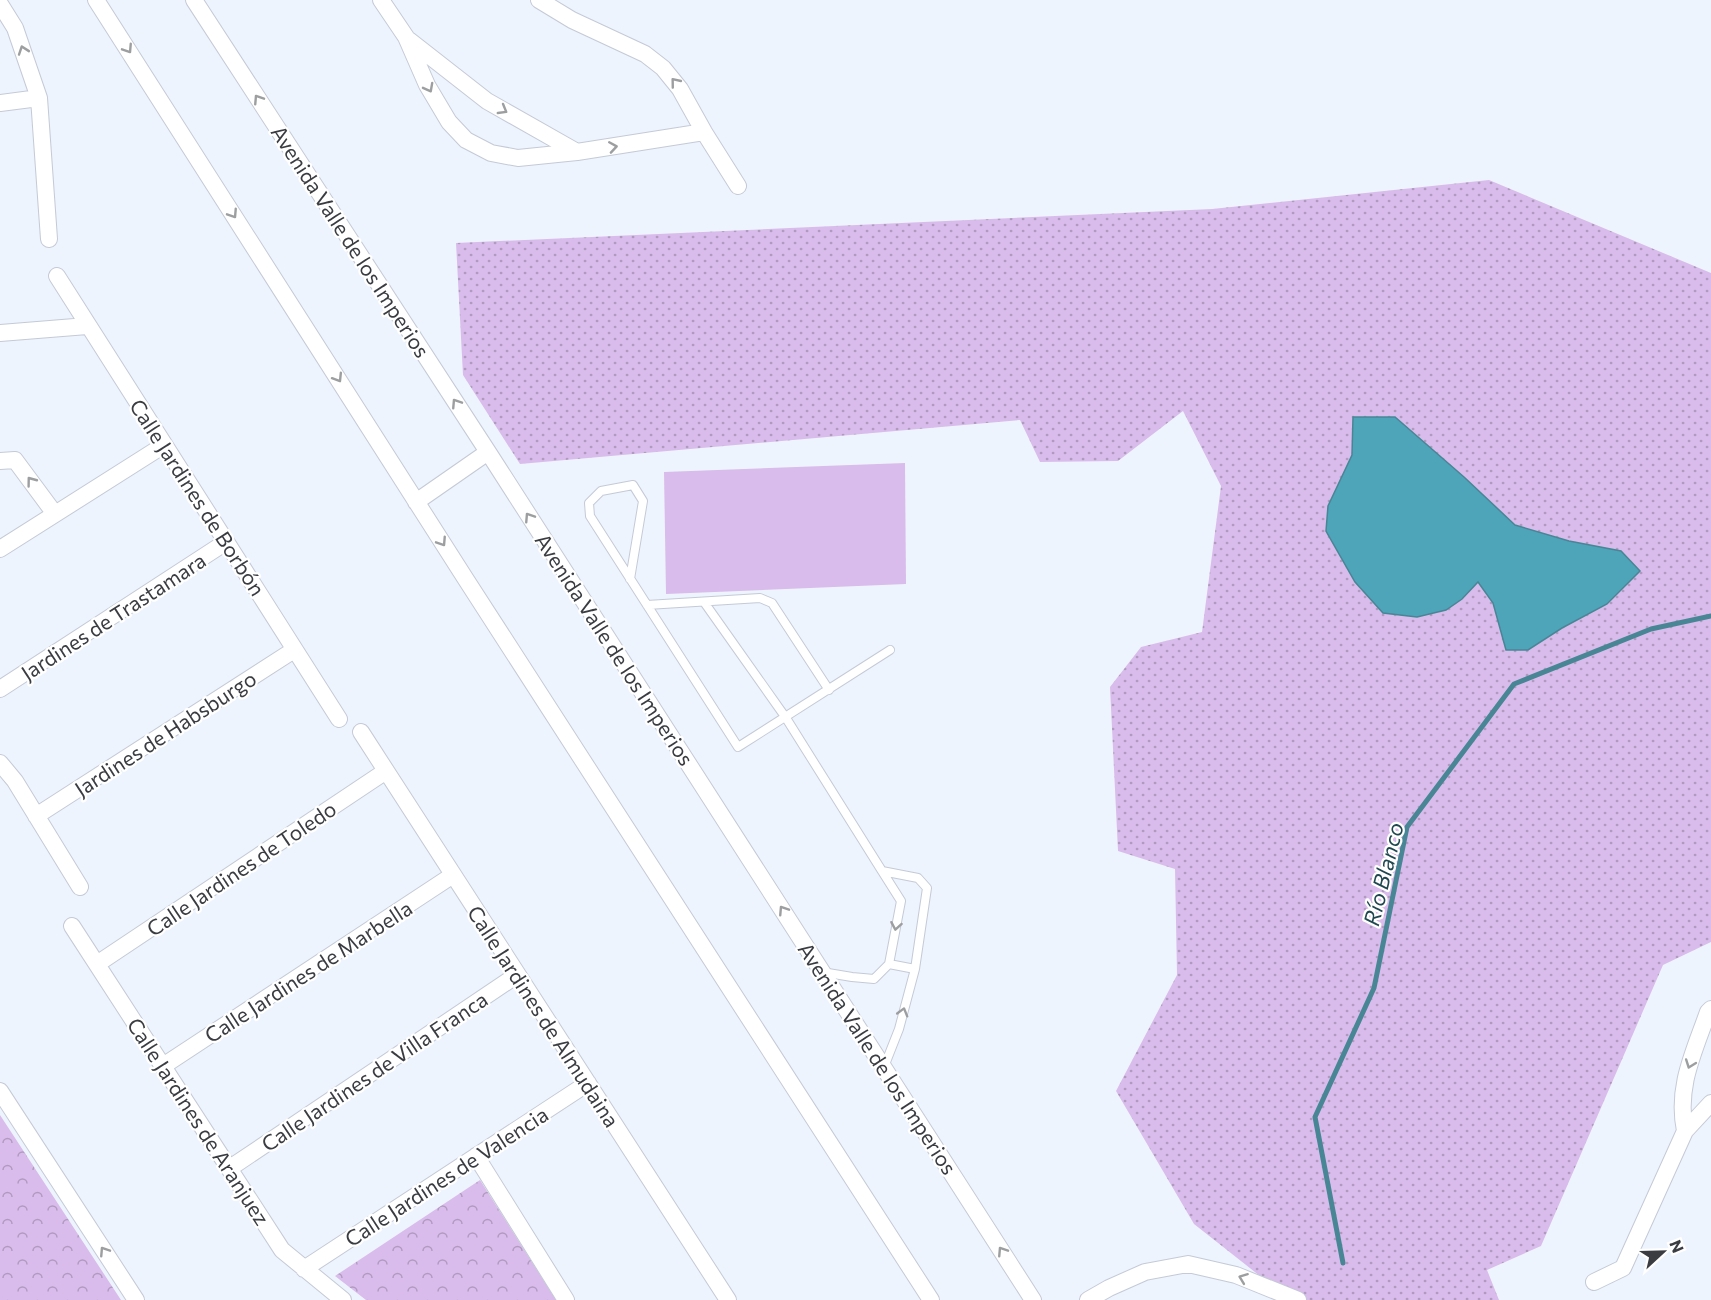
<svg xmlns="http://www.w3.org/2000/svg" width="1711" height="1300" font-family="Commissioner,sans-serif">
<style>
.grass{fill:url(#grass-dots)}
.park{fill:url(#park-crowns)}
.pitch{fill:#d9bceb}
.water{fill:#4ea5ba;stroke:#488696;stroke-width:1.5}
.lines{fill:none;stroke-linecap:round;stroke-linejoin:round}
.stream{stroke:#488696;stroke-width:5}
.lane-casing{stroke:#c4cad6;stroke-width:10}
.street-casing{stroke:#c4cad6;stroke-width:18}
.lane{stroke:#fff;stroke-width:8}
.street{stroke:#fff;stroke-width:16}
.oneway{stroke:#9c9ea0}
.labels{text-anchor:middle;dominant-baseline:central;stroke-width:4.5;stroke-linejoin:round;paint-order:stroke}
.street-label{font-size:21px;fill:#3a3c41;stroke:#fff}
.water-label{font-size:22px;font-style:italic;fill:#1f4750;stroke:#fff}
</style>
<defs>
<pattern id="grass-dots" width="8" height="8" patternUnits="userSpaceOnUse" patternTransform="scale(1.5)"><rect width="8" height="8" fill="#d9bceb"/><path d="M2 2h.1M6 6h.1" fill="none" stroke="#b19ac0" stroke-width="1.8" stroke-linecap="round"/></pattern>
<pattern id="park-crowns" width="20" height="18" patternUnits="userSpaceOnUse" patternTransform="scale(1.5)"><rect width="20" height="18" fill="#d9bceb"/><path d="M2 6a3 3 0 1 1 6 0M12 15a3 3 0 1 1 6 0" fill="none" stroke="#b19ac0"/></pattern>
</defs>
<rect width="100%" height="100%" fill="#eef4fe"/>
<path class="grass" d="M1489 180 1711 273V942L1663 965 1541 1246 1487 1270 1499 1300H1303L1279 1291 1194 1224 1116 1091 1177 975 1175 869 1118 851 1110 687 1141 647 1202 632 1221 486 1183 411 1118 461 1040 462 1020 420 520 464 463 375 456 243 1212 209Z"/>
<path class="park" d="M0 1115 121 1300H0Z
M480 1180 556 1300H366L335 1276Z"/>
<path class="pitch" d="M905 463 906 584 666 594 664 472Z"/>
<path class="water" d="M1353 417H1395L1464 477 1515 525 1569 541 1621 551 1640 571 1607 604 1562 628 1528 650H1506L1493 603 1478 582 1462 599 1446 610 1417 617 1383 613 1355 582 1326 531 1328 506 1352 455Z"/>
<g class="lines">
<path class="stream" d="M1343 1263 1315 1117 1374 988 1407 827 1514 684 1651 629 1711 616"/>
<g class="lane-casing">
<path id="lane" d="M630 579 643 501 633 485 601 491 589 503 590 516 738 747 890 650
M704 602 786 718 882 871
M647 605 760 598 772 603 829 690
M889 964 915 969
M822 972 852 977 874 979 889 964 901 901 882 871 918 878 927 888 915 969 899 1029 884 1067"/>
</g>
<g class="street-casing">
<path id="street" d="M96 0 465 578 931 1300
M194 0 488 452 1033 1300
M381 0 406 37 427 85 449 122 466 140 491 153 518 158 577 152 704 132
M539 0 572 20 645 54 663 68 680 89 704 132 738 186
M0 4 15 28 39 98 49 239
M409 40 487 101 577 152
M0 103 39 98
M57 276 339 719
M0 333 87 326
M0 461 15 460 55 514
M416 502 488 452
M0 549 164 445
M0 689 226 542
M361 732 728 1300
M0 763 15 781 80 887
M36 816 294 650
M72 926 282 1250 343 1300
M97 964 386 771
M163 1066 453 875
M0 1091 136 1300
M1685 1131C1676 1087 1694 1052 1708 1012L1711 1009
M476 1156 566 1300
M230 1168 517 975
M304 1269 588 1083
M1594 1282 1623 1268 1685 1131 1711 1103
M1088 1300 1109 1288 1145 1272 1188 1264 1236 1275 1298 1300"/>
</g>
<use href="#lane" class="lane"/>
<use href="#street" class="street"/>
</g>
<defs><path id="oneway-chevron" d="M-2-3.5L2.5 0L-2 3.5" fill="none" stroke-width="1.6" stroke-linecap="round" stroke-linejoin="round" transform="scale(1.5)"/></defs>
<g class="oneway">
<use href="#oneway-chevron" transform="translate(128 49) rotate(57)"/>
<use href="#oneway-chevron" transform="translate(23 50) rotate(-109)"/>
<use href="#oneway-chevron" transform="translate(675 82) rotate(-129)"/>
<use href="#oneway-chevron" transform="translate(429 88) rotate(62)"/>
<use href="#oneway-chevron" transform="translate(258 99) rotate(-123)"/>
<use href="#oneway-chevron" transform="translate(503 110) rotate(30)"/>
<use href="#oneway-chevron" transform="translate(613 147) rotate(-9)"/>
<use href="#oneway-chevron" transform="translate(233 214) rotate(57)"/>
<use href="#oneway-chevron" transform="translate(338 378) rotate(58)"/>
<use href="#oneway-chevron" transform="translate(456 403) rotate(-123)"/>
<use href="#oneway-chevron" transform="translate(31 481) rotate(-127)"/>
<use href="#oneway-chevron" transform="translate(529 517) rotate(-123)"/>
<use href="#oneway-chevron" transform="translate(442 542) rotate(57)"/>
<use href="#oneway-chevron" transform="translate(783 910) rotate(-123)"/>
<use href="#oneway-chevron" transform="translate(896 926) rotate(100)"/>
<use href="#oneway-chevron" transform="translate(903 1012) rotate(-74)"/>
<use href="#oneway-chevron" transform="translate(1690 1064) rotate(110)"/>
<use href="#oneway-chevron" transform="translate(104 1251) rotate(-123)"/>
<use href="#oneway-chevron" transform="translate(1002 1251) rotate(-123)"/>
<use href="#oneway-chevron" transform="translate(1243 1278) rotate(-159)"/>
</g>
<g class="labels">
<g class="street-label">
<text transform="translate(351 241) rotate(57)">Avenida Valle de los Imperios</text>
<text transform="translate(198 497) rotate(57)">Calle Jardines de Borbón</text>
<text transform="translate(113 616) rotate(-33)">Jardines de Trastamara</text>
<text transform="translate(615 649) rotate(57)">Avenida Valle de los Imperios</text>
<text transform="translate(165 733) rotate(-33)">Jardines de Habsburgo</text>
<text transform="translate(241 868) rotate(-34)">Calle Jardines de Toledo</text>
<text transform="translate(308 971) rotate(-33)">Calle Jardines de Marbella</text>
<text transform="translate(544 1016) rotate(57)">Calle Jardines de Almudaina</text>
<text transform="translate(878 1058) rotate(57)">Avenida Valle de los Imperios</text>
<text transform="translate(374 1071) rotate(-34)">Calle Jardines de Villa Franca</text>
<text transform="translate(199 1121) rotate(57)">Calle Jardines de Aranjuez</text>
<text transform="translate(446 1176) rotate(-33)">Calle Jardines de Valencia</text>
</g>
<g class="water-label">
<text transform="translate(1383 874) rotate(-76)">Río Blanco</text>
</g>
</g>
<g transform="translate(1663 1252) rotate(68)" stroke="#ffffff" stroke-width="4.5" paint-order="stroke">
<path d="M0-4.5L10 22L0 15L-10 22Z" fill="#3a3c41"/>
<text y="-9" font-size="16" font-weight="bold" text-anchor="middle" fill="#3a3c41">N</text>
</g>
</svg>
